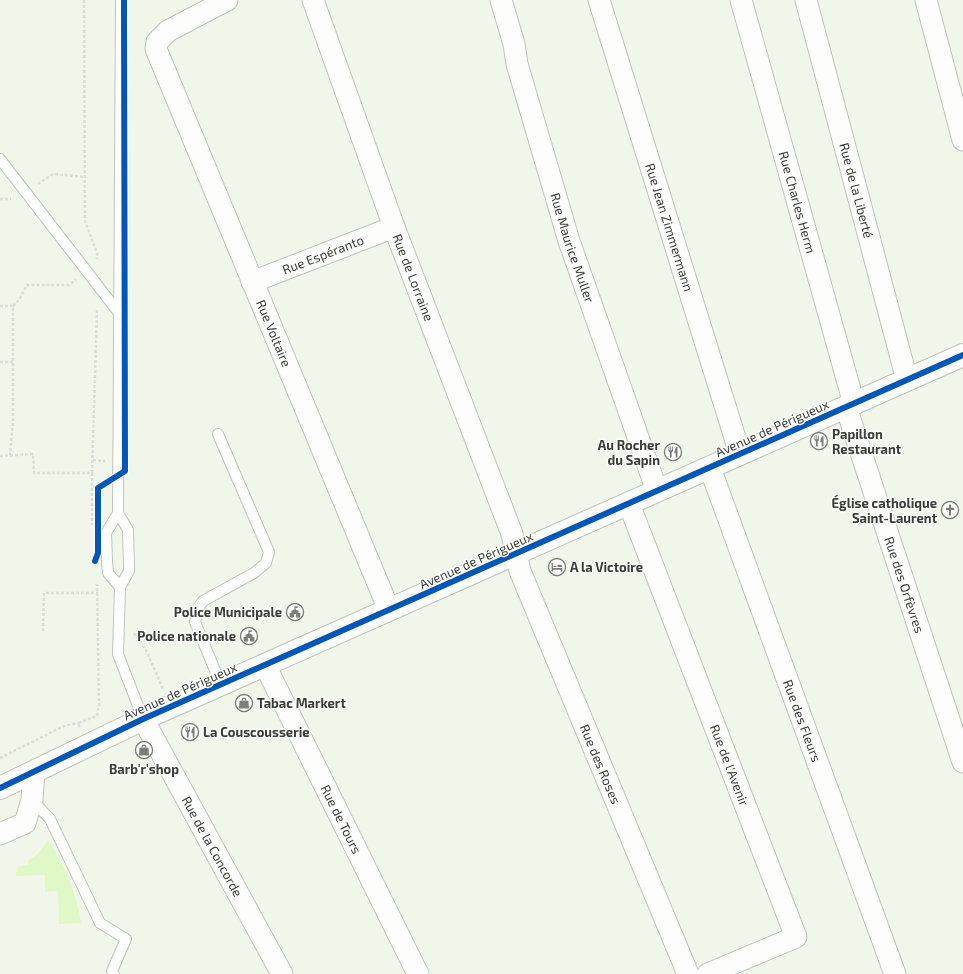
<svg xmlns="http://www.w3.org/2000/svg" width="963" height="974" font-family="'Exo 2',sans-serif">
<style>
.green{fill:#dff8c5}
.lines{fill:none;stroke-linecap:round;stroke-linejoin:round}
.lane-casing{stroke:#bfc4bb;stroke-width:12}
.street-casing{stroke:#bfc4bb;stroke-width:23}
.secondary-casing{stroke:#bfc4bb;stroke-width:24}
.path{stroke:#dbddd9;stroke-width:2.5;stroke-dasharray:3 2;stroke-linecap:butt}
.lane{stroke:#fdfefc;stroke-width:10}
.street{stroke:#fdfefc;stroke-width:21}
.secondary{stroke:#fdfefc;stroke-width:22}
.cycleway-casing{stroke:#fff;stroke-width:8}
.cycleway{stroke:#0057b8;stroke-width:6}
.labels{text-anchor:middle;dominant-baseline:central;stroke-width:3;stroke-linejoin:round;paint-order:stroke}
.street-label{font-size:13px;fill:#3a3f36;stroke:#fff}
.poi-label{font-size:13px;font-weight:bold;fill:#3a3f36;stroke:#fff;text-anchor:start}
</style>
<rect width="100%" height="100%" fill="#f0f6ea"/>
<path class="green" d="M48 840C65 866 76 893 81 923L59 924 58 891 45 892V875L16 876 17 867 28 865V861L38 854Z"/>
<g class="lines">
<g class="lane-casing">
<path id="lane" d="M121 0 118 513 128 530 129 566V571L120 587 118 654 143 719
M0 159 119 313
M218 434 269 552 266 563 254 573 203 601 198 608 195 622 221 685
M118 513 106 533 107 561 108 573 120 587
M32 800 50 819 100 923 126 939 112 971 114 974"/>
</g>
<g class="street-casing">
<g id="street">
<path id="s1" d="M227 0 168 31 157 42 156 49 389 610"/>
<path id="s2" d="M313 0 394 227 512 534 520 571 688 974"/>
<path id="s3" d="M501 0 514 44 517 64 569 241 657 491"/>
<path id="s4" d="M599 0 740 454"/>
<path id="s5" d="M741 0 854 404"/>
<path id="s6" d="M806 0 907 380"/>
<path d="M926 0 963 140"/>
<path id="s7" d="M252 282 394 227"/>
<path id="s8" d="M846 407 963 762"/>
<path id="s9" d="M710 468 895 974"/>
<path id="s10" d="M629 504 796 937 708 974"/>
<path id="s11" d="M265 665 418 974"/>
<path id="s12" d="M143 719 282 974"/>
<path d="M0 834 25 823 32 800 34 772"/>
</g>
</g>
<g class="secondary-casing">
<path id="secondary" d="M0 788 143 719 963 355"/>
</g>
<path class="path" d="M84 0 85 221 97 253V259
M38 184 53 174 86 177
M0 199H11
M0 306H13V422L10 455
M13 306 19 300 27 285H69L76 280
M0 362H13
M0 456 33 454 34 473H92V525
M93 460 105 461
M92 473 97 310
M43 631 44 593H98
M134 633 147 652 163 689
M80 727 78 723 97 716 99 704 97 584
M0 758 64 726 78 723"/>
<use href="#lane" class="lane"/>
<use href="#street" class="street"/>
<use href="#secondary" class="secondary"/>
<g class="cycleway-casing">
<path id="cycleway" d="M95 561 98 553V488L125 471 124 0
M0 788 143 719 963 355"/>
</g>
<use href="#cycleway" class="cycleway"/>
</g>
<defs>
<g id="restaurant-ring" transform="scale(0.9)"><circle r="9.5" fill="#fff" stroke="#7a7f75" stroke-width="1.5"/><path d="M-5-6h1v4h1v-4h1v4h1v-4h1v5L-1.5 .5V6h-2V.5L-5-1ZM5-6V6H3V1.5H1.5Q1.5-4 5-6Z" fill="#7a7f75"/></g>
<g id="church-ring" transform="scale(0.9)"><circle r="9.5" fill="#fff" stroke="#7a7f75" stroke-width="1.5"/><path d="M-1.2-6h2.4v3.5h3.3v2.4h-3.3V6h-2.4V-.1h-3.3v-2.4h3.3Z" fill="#7a7f75"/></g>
<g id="hotel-ring" transform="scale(0.9)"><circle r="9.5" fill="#fff" stroke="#7a7f75" stroke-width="1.5"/><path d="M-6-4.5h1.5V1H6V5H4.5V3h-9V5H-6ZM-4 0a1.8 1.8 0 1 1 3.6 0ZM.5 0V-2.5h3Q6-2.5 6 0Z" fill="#7a7f75"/></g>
<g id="civic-ring" transform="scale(0.9)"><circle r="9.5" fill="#fff" stroke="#7a7f75" stroke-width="1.5"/><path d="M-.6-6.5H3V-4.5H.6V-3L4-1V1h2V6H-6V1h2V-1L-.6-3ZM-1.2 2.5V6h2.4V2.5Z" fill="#7a7f75"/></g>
<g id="shop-ring" transform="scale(0.9)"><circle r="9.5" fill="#fff" stroke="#7a7f75" stroke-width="1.5"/><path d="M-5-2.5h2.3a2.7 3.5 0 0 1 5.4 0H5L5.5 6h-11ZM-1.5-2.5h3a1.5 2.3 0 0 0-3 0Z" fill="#7a7f75"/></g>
</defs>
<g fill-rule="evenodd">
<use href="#restaurant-ring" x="819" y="441"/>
<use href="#restaurant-ring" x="673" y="452"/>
<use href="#church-ring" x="950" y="510"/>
<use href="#hotel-ring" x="557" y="567"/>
<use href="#civic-ring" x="295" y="612"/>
<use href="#civic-ring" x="249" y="636"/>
<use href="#shop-ring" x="244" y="703"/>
<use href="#restaurant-ring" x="190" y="732"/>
<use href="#shop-ring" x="144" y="750"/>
</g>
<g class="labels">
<g class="street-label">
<text stroke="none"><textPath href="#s6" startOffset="197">Rue de la Liberté</textPath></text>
<text stroke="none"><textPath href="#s5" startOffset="210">Rue Charles Herm</textPath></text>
<text stroke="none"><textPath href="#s4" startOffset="238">Rue Jean Zimmermann</textPath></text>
<text stroke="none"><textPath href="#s3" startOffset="258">Rue Maurice Muller</textPath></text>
<text stroke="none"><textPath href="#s7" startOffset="76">Rue Espéranto</textPath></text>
<text stroke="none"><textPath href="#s2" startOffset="295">Rue de Lorraine</textPath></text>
<text stroke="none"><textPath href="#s1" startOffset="397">Rue Voltaire</textPath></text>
<text transform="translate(772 428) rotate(-24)">Avenue de Périgueux</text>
<text transform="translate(476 560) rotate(-24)">Avenue de Périgueux</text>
<text stroke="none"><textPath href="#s8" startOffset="187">Rue des Orfèvres</textPath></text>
<text transform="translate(180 691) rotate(-24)">Avenue de Périgueux</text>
<text stroke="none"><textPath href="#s9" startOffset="269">Rue des Fleurs</textPath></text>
<text stroke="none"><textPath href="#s2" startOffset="817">Rue des Roses</textPath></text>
<text stroke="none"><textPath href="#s10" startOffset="280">Rue de l'Avenir</textPath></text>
<text stroke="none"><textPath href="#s11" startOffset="172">Rue de Tours</textPath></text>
<text stroke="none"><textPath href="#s12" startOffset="145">Rue de la Concorde</textPath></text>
</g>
<g class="poi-label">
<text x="832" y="434">Papillon<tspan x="832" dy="15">Restaurant</tspan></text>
<text x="660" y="445" text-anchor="end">Au Rocher<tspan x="660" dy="15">du Sapin</tspan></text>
<text x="937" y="503" text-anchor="end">Église catholique<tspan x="937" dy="15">Saint-Laurent</tspan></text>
<text x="570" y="567">A la Victoire</text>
<text x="282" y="612" text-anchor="end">Police Municipale</text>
<text x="236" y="636" text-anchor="end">Police nationale</text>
<text x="257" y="703">Tabac Markert</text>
<text x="203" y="732">La Couscousserie</text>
<text x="144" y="769" text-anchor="middle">Barb'r'shop</text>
</g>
</g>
</svg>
